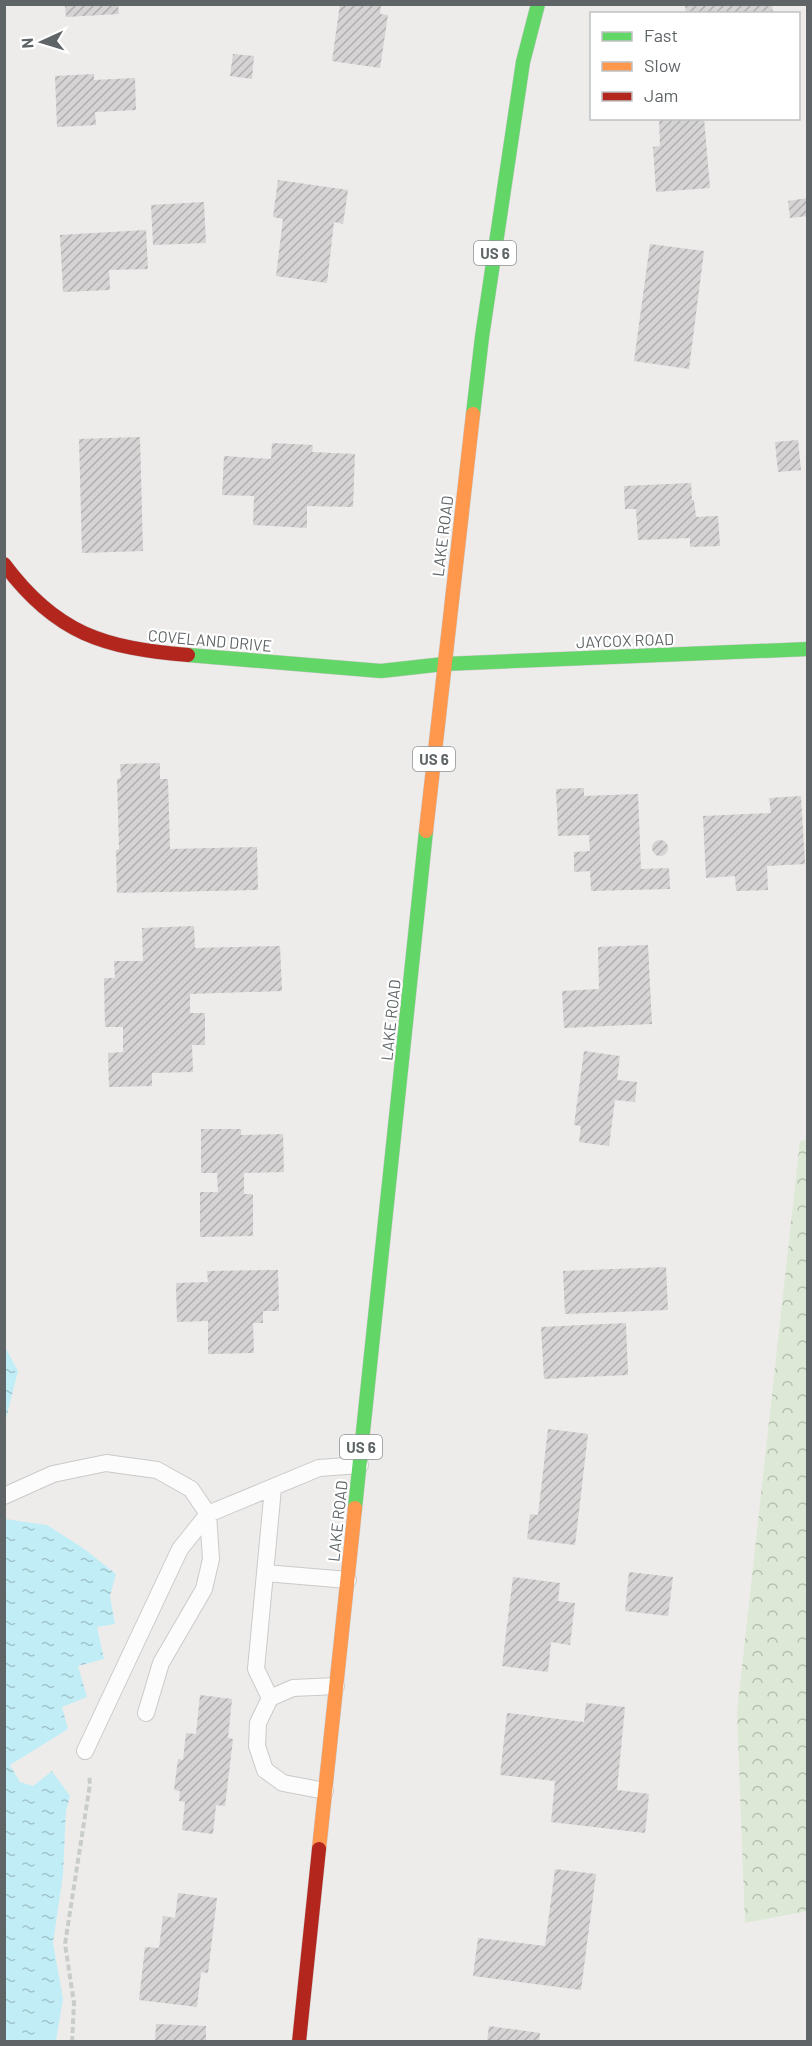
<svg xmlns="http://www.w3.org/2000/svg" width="812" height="2046" font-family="Barlow,sans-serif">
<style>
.forest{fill:url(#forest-crowns)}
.water{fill:url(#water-ripples)}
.building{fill:url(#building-hatch)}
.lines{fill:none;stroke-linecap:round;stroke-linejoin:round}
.lane-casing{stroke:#cbcaca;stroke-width:18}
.fast-casing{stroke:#cacaca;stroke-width:15}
.slow-casing{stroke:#cacaca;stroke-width:15}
.jam-casing{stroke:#cacaca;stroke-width:15}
.path{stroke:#c9cdca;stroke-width:4;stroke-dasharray:6 3;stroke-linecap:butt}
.lane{stroke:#fcfcfc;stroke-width:16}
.fast{stroke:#63d668;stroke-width:14}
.slow{stroke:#ff974d;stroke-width:14}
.jam{stroke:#b3261e;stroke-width:14}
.labels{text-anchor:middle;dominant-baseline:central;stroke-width:4.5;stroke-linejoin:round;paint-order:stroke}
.shield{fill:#fff;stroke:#8f9395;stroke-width:1.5}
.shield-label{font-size:15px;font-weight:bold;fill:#5f6567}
.street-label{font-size:16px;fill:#5f6567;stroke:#fff}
</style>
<defs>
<pattern id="forest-crowns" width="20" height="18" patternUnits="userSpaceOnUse" patternTransform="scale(1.5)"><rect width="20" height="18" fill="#dde9d6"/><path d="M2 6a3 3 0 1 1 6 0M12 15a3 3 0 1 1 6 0" fill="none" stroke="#b6c0b1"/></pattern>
<pattern id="water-ripples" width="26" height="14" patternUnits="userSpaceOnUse" patternTransform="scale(1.5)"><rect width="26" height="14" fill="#c1eef6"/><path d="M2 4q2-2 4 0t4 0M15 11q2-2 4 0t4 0" fill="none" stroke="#a0c4cb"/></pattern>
<pattern id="building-hatch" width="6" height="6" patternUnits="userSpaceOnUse" patternTransform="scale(1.5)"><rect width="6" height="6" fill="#d5d3d3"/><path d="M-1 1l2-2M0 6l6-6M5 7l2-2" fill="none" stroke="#b0afaf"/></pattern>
</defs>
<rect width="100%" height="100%" fill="#eeecea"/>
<path class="forest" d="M807 1140V1911L745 1923 737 1712 800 1141Z"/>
<path class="water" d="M5 1347 18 1371 5 1423Z
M5 1519 47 1525 83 1548 116 1574 110 1596 115 1624 97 1627 104 1659 78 1666 87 1697 62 1707 68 1729 10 1765 20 1782 33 1786 52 1771 70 1796 66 1811 63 1875 53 1943 63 1999 56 2041H5Z"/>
<path class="building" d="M65 4H118L119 14 66 17Z
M340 4H381L380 14 388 15 380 68 332 61Z
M685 4H772L773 14H686Z
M233 54 254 56 252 79 230 76Z
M94 74V80L135 78 136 110 95 112 96 125 57 127 55 76Z
M659 118H704L710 188 656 192 653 147 660 146Z
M278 180 348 190 343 224 334 222 327 283 276 276 283 219 273 217Z
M808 198V216L790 218 788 201Z
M204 202 206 243 153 245 151 205Z
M146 230 148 269 109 270 110 290 63 292 60 235Z
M650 244 704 251 689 369 634 361Z
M140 437 143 551 82 553 79 439Z
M798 440 801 470 778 472 775 442Z
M272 443 313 445 312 452 355 454 353 507 307 506V528L253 525 254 496 222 495 224 456 271 459Z
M691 483 692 500H694L696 517 718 516 720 546 690 547V538L638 540 636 509H625L624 486Z
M160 763V779H168L170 849 257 847 258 890 117 893 116 850 119 849 117 779 121 778 120 764Z
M584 788V796L638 794 641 869 669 868 670 889 591 891 590 871 574 872V852L590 851 589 835 558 836 556 789Z
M801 796 805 864 767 866 768 890 736 891 735 876 706 878 703 816 771 813 769 798Z
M652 848a8 8 0 1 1 16 0a8 8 0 1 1-16 0Z
M194 926 195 948 280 946 282 991 190 994V1013H205V1045H192L193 1072 152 1073V1086L109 1087 108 1053 123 1052V1027H105L104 978H115L114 961H143L142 928Z
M648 945 652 1024 564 1028 562 991 599 989 598 947Z
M584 1051 620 1056 617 1080 637 1082 635 1102 615 1100 609 1146 579 1142 581 1126 574 1125Z
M201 1129H241V1135L283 1134 284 1172 244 1173V1194H253V1236L200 1237V1192H218L217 1173H201Z
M666 1267 668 1310 565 1314 563 1271Z
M278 1270 279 1311H263V1323H253L254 1353 208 1354V1321L177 1322 176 1283 208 1282 207 1271Z
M626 1323 628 1375 544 1379 541 1327Z
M548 1429 588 1434 575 1545 527 1539 530 1514 538 1515Z
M629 1572 673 1577 668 1616 625 1611Z
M513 1577 560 1583 558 1601 575 1603 570 1645 551 1642 548 1672 502 1666Z
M200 1695 232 1699 228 1738 233 1739 225 1806 216 1805 213 1834 182 1830 185 1802 179 1801 180 1791 174 1790 178 1759 183 1760 186 1733 196 1734Z
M586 1703 625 1707 617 1790 649 1794 645 1833 551 1822 555 1781 500 1775 507 1713 584 1722Z
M555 1869 596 1874 581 1990 473 1976 478 1938 545 1946Z
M178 1893 217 1898 208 1973 201 1972 197 2007 139 2000 145 1947 159 1948 163 1916 175 1918Z
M156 2024 206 2026V2042H155Z
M489 2026 540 2033 539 2042H487Z"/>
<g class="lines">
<g class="lane-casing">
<path id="lane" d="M4 1496 53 1474 106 1463 157 1470 191 1489 208 1514 211 1559 204 1589 161 1663 146 1713
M265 1573 348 1580
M270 1698 256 1669 273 1488
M85 1751 180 1549 208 1514 319 1468 360 1465
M325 1791 283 1783 265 1770 257 1746 258 1723 270 1698 293 1688 336 1686"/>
</g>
<g class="fast-casing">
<path id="fast" d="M473 414 482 337 523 62 538 4
M188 655 381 671 444 664 808 649
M355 1508 426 831"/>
</g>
<g class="slow-casing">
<path id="slow" d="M426 831 473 414
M319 1849 355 1508"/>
</g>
<g class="jam-casing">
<path id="jam" d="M4 564C56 634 104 648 188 655
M299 2042 319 1849"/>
</g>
<path class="path" d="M72 2042 74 2003 65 1944 90 1784 89 1775"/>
<use href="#lane" class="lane"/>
<use href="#fast" class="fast"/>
<use href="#slow" class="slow"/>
<use href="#jam" class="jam"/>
</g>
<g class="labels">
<g class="shield">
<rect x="474" y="241" width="42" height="24" rx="4.5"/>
<rect x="413" y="747" width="42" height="24" rx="4.5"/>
<rect x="340" y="1435" width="42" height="24" rx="4.5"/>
</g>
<g class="shield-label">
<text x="495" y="253">US 6</text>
<text x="434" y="759">US 6</text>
<text x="361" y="1447">US 6</text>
</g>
<g class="street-label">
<text transform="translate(442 536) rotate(-83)">LAKE ROAD</text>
<text transform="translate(210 640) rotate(5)">COVELAND DRIVE</text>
<text transform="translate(625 640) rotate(-2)">JAYCOX ROAD</text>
<text transform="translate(390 1020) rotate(-84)">LAKE ROAD</text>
<text transform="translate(337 1521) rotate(-84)">LAKE ROAD</text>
</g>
</g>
<rect width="812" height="2046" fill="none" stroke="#5f6567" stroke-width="12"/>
<rect x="590" y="12" width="210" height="108" fill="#ffffff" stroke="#bfc1c2" stroke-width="1.5"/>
<rect x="602" y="32" width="30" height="9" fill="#63d668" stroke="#bfc1c2" stroke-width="1.5"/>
<text x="644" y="42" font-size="18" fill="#5f6567">Fast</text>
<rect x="602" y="62" width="30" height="9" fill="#ff974d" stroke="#bfc1c2" stroke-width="1.5"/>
<text x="644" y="72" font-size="18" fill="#5f6567">Slow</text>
<rect x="602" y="92" width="30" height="9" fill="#b3261e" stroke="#bfc1c2" stroke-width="1.5"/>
<text x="644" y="102" font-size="18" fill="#5f6567">Jam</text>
<g transform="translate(42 42) rotate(266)" stroke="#ffffff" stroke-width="4.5" paint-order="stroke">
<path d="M0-4.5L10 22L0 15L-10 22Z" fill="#5f6567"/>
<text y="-9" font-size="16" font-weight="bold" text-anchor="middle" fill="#5f6567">N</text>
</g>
</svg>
